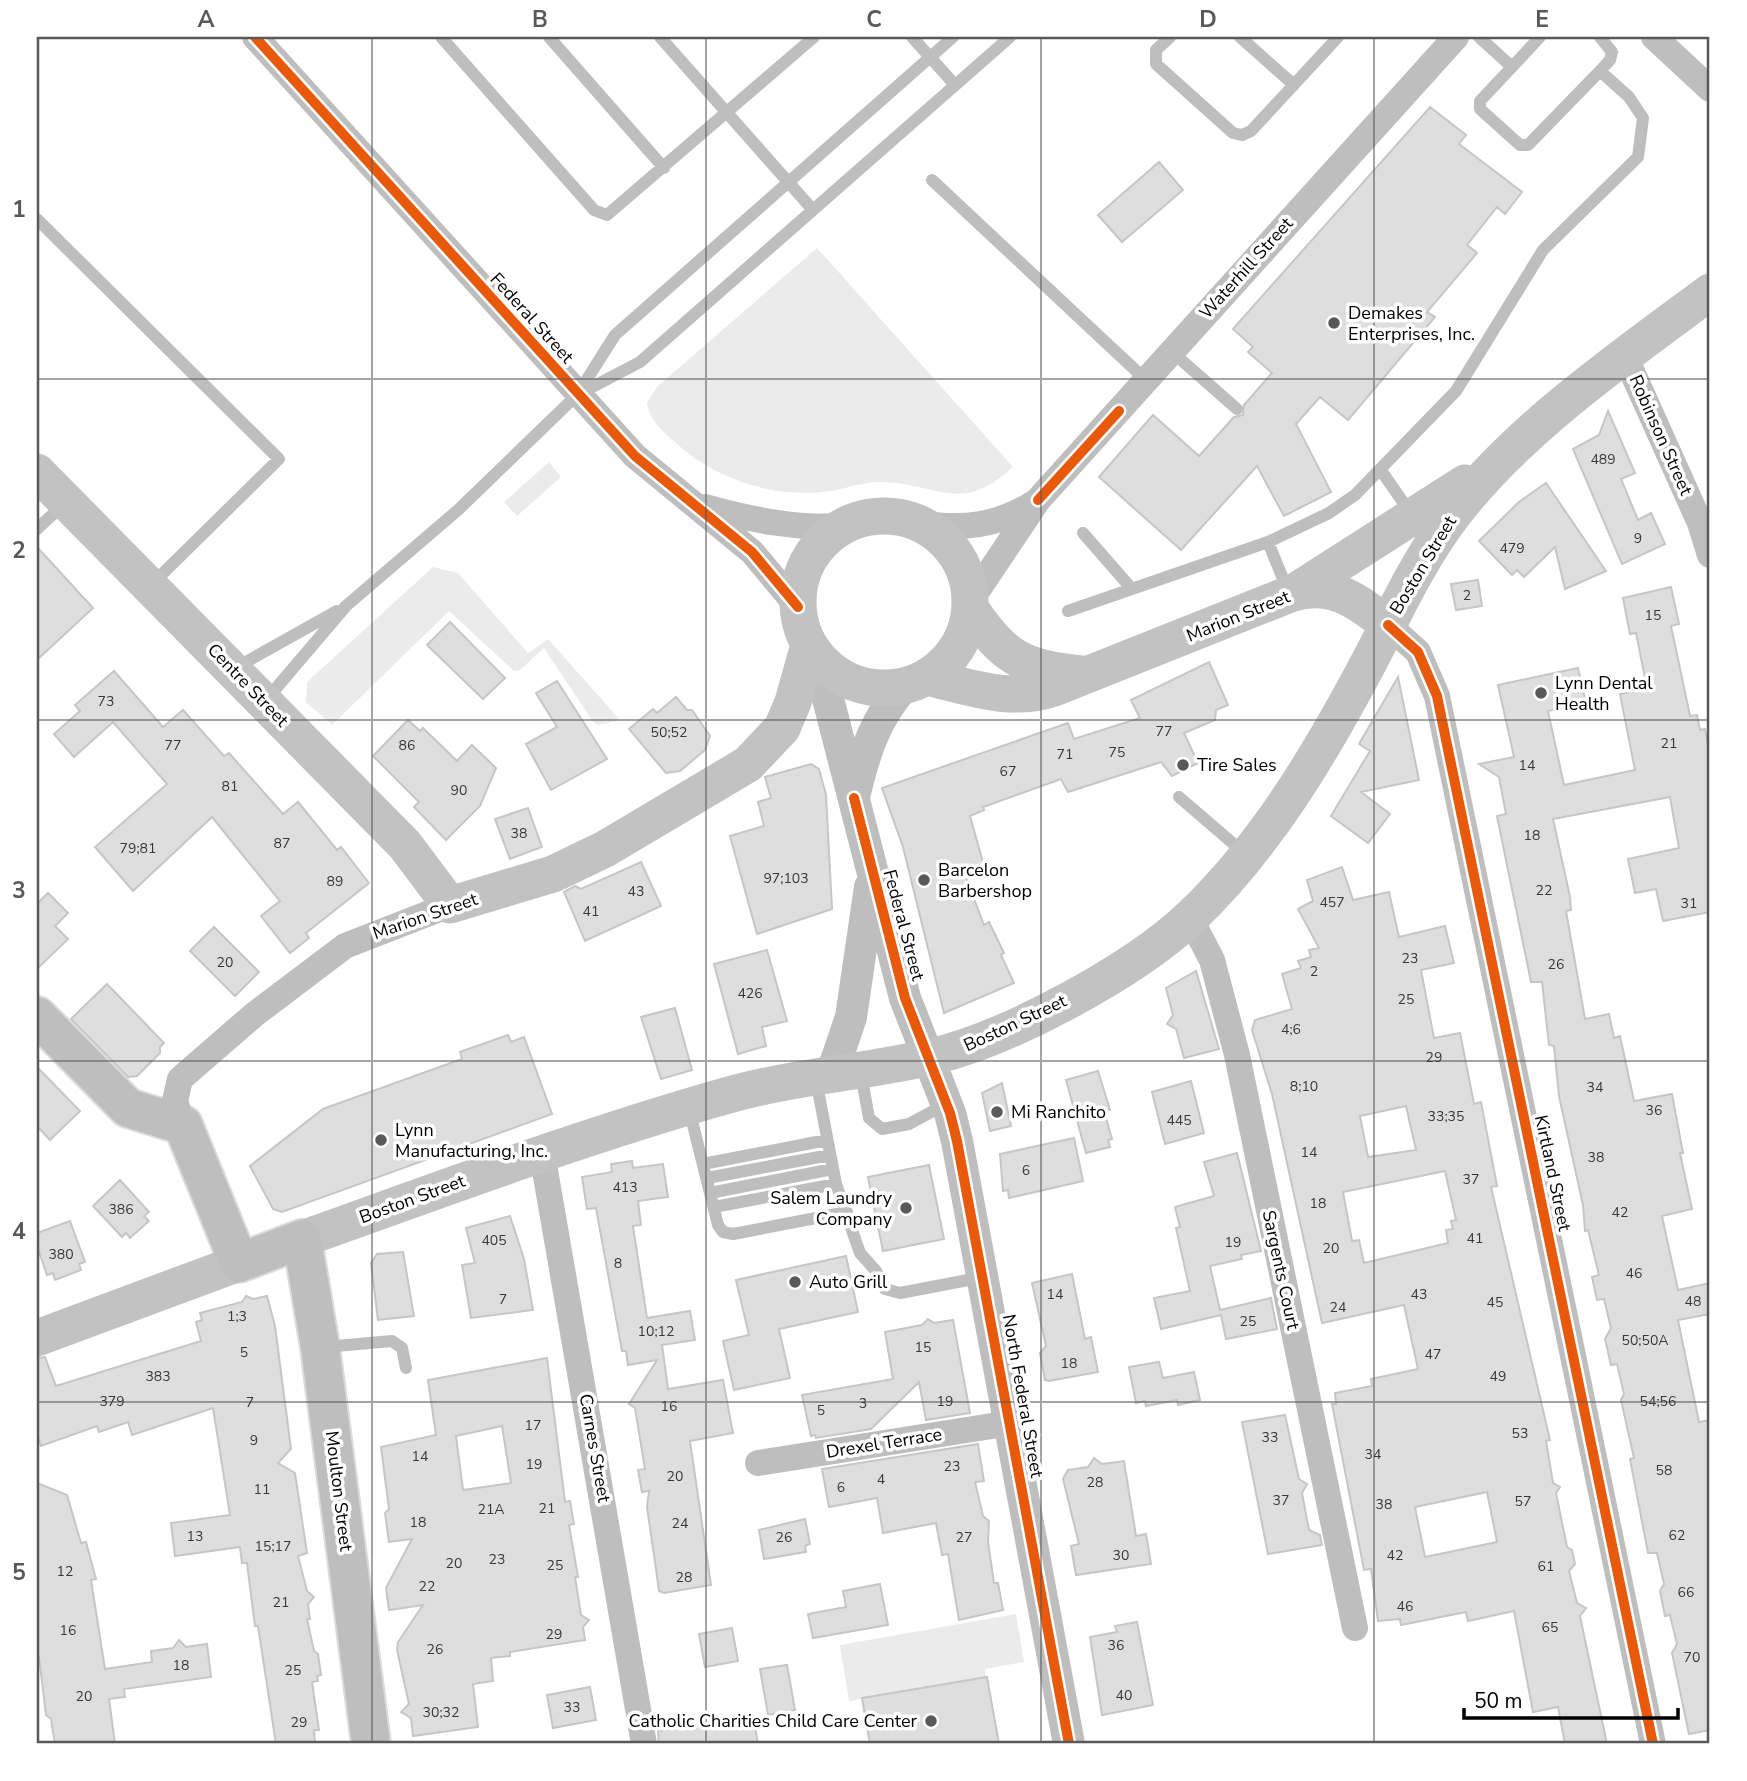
<svg xmlns="http://www.w3.org/2000/svg" width="1747" height="1781" font-family="'Nunito Sans',sans-serif">
<style>
.green{fill:#ebebeb}
.building{fill:#dedede;stroke:#c6c6c6;stroke-width:2;fill-rule:evenodd}
.lines{fill:none;stroke-linecap:round;stroke-linejoin:round}
.primary-casing{stroke:#dbdbdb;stroke-width:42}
.service{stroke:#bebebe;stroke-width:12}
.minor{stroke:#bebebe;stroke-width:26}
.tertiary{stroke:#bebebe;stroke-width:32}
.secondary{stroke:#c2c2c2;stroke-width:37}
.primary{stroke:#bebebe;stroke-width:38}
.cycleway-casing{stroke:#fff;stroke-width:15}
.cycleway{stroke:#e8590c;stroke-width:10}
.grid{fill:none;stroke:#595959;stroke-width:2;stroke-opacity:0.55}
.poi-dot{fill:#595959;stroke:#fff;stroke-width:2.5}
.labels{text-anchor:middle;dominant-baseline:central;stroke-width:7;stroke-linejoin:round;paint-order:stroke}
.number-label{font-size:14px;fill:#383838}
.street-label{font-size:18px;fill:#000;stroke:#fff}
.poi-label{font-size:18px;fill:#000;stroke:#fff;text-anchor:start}
.neatline{fill:none;stroke:#595959;stroke-width:2.5}
.grid-label{font-size:23px;text-anchor:middle;font-weight:bold;fill:#595959}
</style>
<rect width="100%" height="100%" fill="#fff"/>
<path class="green" d="M817 248 1013 467C960 515 940 484 883 482 865 481 848 488 831 491 776 499 718 481 677 444 664 432 649 421 647 402L658 386Z
M549 462 561 477 517 516 504 502Z
M433 567 458 573 528 653 548 639 620 720 598 725 594 723 544 648 520 670 514 671 449 611 332 725 306 702 307 682Z
M1016 1614 1024 1662 985 1669 986 1677 849 1701 840 1645Z"/>
<path class="building" d="M1430 107 1466 135 1459 144 1522 192 1505 214 1497 207 1467 245 1477 253 1427 312 1435 317 1348 420 1320 397 1296 424 1331 492 1284 516 1257 466 1181 550 1099 477 1153 415 1199 456 1234 417 1243 415 1244 405 1272 373 1248 352 1253 347 1233 329Z
M1159 162 1183 190 1122 242 1098 215Z
M1608 411 1635 473 1621 479 1638 520 1651 513 1665 544 1622 564 1573 449 1599 435Z
M1546 483 1606 571 1565 589 1555 547 1524 577 1517 570 1512 575 1479 541 1519 502Z
M37 547 93 608 37 660Z
M1478 580 1482 606 1456 610 1451 584Z
M1671 587 1679 624 1671 626 1690 716 1697 715 1700 730 1705 729 1710 755V912L1663 921 1656 889 1635 893 1628 859 1679 848 1670 797 1553 819 1570 897 1571 910 1566 911 1585 1019 1609 1014 1614 1038 1620 1036 1634 1101 1672 1094 1683 1153H1680L1692 1209 1662 1216 1678 1290 1710 1283V1314L1678 1320 1699 1422 1710 1420V1730L1689 1734 1672 1653 1677 1644 1670 1615 1665 1616 1660 1591 1664 1584 1657 1553H1648L1630 1459 1634 1458 1621 1400 1624 1394 1617 1364 1611 1365 1605 1339 1611 1328 1604 1299 1597 1300 1592 1277 1599 1275 1588 1230 1585 1231 1583 1205 1559 1096 1554 1046 1549 1045 1542 982H1531L1497 816 1506 814 1499 777 1479 764 1514 757 1498 685 1578 668 1586 703 1548 711 1564 785 1635 770 1620 694 1647 688 1636 633 1630 634 1623 598Z
M450 622 505 678 483 699 427 645Z
M1209 662 1228 705 1216 710 1215 720 1184 733 1198 763 1172 776 1161 762 1068 792 1061 779 983 807 984 810 970 816 986 873 966 878 984 925 989 922 1004 953 1001 955 1014 983 944 1013 903 847 882 788 1068 723 1074 739 1140 718 1131 700Z
M114 671 163 727 183 710 224 756 229 753 283 814 298 802 337 850 341 847 369 883 306 933 309 938 290 953 261 916 280 901 212 817 133 891 95 847 167 784 113 722 74 757 54 734 80 711 75 705Z
M1398 677 1419 780 1361 792 1390 814 1368 843 1331 816 1370 751 1359 744Z
M557 681 607 759 551 790 526 744 557 727 536 693Z
M676 697 687 710H692L710 736 705 750 680 771 666 773 629 729 653 709 657 713Z
M408 720 420 731 423 728 457 761 472 745 496 768 480 806 446 840 414 807 419 802 373 756Z
M811 764 819 769 826 795 832 909 757 934 730 836 764 826 758 802 771 798 765 777Z
M528 808 542 847 510 859 495 819Z
M641 862 661 906 585 941 564 892 575 886 581 889Z
M1342 867 1353 900 1389 892 1399 937 1445 926 1454 963 1421 970 1434 1038 1460 1033 1474 1104 1481 1102 1497 1186 1491 1187 1550 1440 1546 1441 1553 1483 1560 1487 1556 1493 1567 1547 1572 1550 1575 1564 1569 1571 1577 1603 1586 1608 1580 1616 1607 1744H1565L1558 1707 1533 1712 1514 1611 1468 1621 1466 1612 1401 1625 1400 1619 1378 1621 1371 1569 1364 1570 1332 1404H1336L1335 1393 1372 1386 1371 1379 1418 1369 1404 1305 1322 1323 1272 1094 1252 1030 1255 1020 1292 1009 1282 974 1301 968 1298 961 1311 957 1309 950 1319 948 1298 909 1313 901 1307 880ZM1406 1106 1416 1150 1368 1157 1360 1116ZM1445 1171 1456 1220 1451 1221 1453 1229 1446 1230 1448 1243 1364 1263 1359 1240 1352 1241 1343 1192ZM1487 1492 1497 1542 1425 1557 1415 1507Z
M48 893 68 913 55 926 68 939 37 969V904Z
M214 927 259 972 235 996 190 951Z
M767 950 787 1021 762 1027 766 1046 738 1054 714 964Z
M1196 971 1219 1049 1184 1058 1176 1029 1167 1024 1173 1015 1166 988Z
M107 984 164 1043 160 1047V1053L137 1076 128 1077 71 1019Z
M675 1008 692 1070 661 1079 641 1017Z
M508 1035 511 1042 524 1037 552 1114 282 1212 273 1209 250 1166 323 1109 462 1059 460 1052Z
M37 1067 80 1111 50 1140 37 1126Z
M1098 1071 1110 1110 1104 1111 1112 1139 1108 1140 1110 1147 1086 1153 1066 1080Z
M1191 1081 1204 1133 1165 1144 1152 1092Z
M1002 1083 1011 1126 990 1131 982 1093Z
M1074 1138 1083 1181 1009 1198 1008 1190 1003 1191 1000 1154Z
M1237 1153 1261 1251 1241 1255 1242 1259 1210 1266 1220 1310 1271 1298 1277 1329 1226 1339 1221 1315 1161 1329 1154 1298 1190 1291 1176 1228 1180 1227 1175 1207 1214 1196 1204 1162Z
M632 1161 633 1168 663 1164 668 1197 638 1201 641 1225 633 1226 647 1318 690 1311 695 1340 662 1345 668 1389 723 1380 733 1433 690 1441 711 1585 664 1593 659 1591 656 1569 647 1507 649 1491 642 1492 638 1470 645 1469 635 1408 629 1404 657 1360 628 1365 626 1351H622L596 1208 587 1209 582 1177 612 1172 611 1164Z
M929 1165 944 1239 883 1251 868 1177Z
M120 1180 149 1212 144 1216 149 1221 130 1238 126 1233 122 1237 93 1206Z
M510 1216 524 1259 533 1310 471 1318 462 1265 475 1263 466 1228Z
M70 1221 85 1262 79 1264 81 1270 55 1280 53 1273 47 1275 37 1246V1233Z
M403 1252 414 1316 378 1320 371 1263 377 1254Z
M846 1256 858 1312 779 1329 790 1378 734 1390 723 1341 749 1335 736 1280Z
M1072 1274 1085 1339 1091 1337 1098 1372 1049 1381 1045 1380 1040 1353 1046 1346 1032 1283Z
M246 1296 253 1299 267 1296 275 1326 291 1449 278 1463 295 1473 307 1553 298 1556 307 1591 314 1597 308 1604 310 1619H307L314 1651 318 1654 321 1675 317 1676 318 1681 312 1682 319 1730H314L315 1742 297 1744H276L258 1626H255L247 1563H242L240 1547 175 1556 171 1523 230 1515 213 1408 132 1435 128 1422 99 1432 97 1426 41 1446 37 1434V1358L45 1357 56 1386 201 1341 196 1322 202 1320 200 1313 242 1302Z
M928 1319 934 1323 953 1320 970 1413 926 1420 919 1382 871 1429 816 1438 815 1435 811 1436 802 1395 893 1379 885 1332 922 1325Z
M547 1358 565 1502 570 1501 574 1524 569 1525 578 1577H575L581 1615 589 1620 583 1627 585 1640 510 1652V1656L491 1658 493 1681 473 1684 478 1727 413 1736 411 1718 401 1712 409 1704 397 1650 398 1642 423 1605 389 1610 386 1588 412 1539 389 1542 385 1513 389 1509 381 1447 436 1435 428 1380ZM502 1426 511 1483 463 1490 456 1436Z
M1159 1362 1163 1378 1194 1372 1200 1400 1178 1405 1177 1400 1146 1406 1145 1401 1136 1403 1129 1367Z
M1285 1415 1299 1479 1307 1484 1302 1493 1309 1530 1320 1535 1322 1545 1268 1554 1242 1422Z
M978 1444 984 1481 975 1482 983 1516 989 1521 988 1542 994 1583H998L1003 1610 959 1620 948 1554 942 1555 936 1523 883 1533 877 1498 829 1507 822 1469Z
M1094 1458 1102 1464 1124 1461 1136 1536 1146 1534 1151 1564 1076 1575 1071 1546 1079 1544 1063 1479 1068 1470 1088 1467Z
M37 1483 67 1495 81 1543 86 1542 96 1579 91 1580 105 1669 152 1662 151 1651 173 1648 179 1640 186 1647 207 1644 211 1677 124 1689 125 1697 109 1699 115 1744H55L51 1719 46 1715 39 1657H37Z
M805 1519 810 1544 805 1546 806 1552 764 1559 759 1530Z
M880 1584 888 1625 813 1638 808 1614 846 1607 843 1591Z
M1137 1622 1153 1705 1102 1715 1090 1637 1117 1632 1115 1626Z
M732 1628 738 1661 705 1667 699 1634Z
M787 1665 795 1710 768 1715 760 1669Z
M987 1677 999 1744H870L862 1698Z
M590 1687 596 1720 553 1728 547 1695Z
M753 1715 758 1744H659L658 1731Z"/>
<g class="lines">
<g class="primary-casing">
<path id="primary" d="M37 1016 128 1108 183 1125 239 1263 302 1239 320 1347 371 1744"/>
</g>
<path class="service" d="M441 37 594 210 607 215 814 37
M549 37 664 168
M660 37 813 210
M912 37 955 85
M1170 37 1156 50V64L1233 133 1242 135 1251 131 1338 37
M1240 37 1294 85
M1512 67 1540 37
M1600 71 1610 60 1612 52 1600 37
M932 180 1146 380
M37 219 279 459 152 584
M1171 351 1237 409
M577 395 640 362 1010 37
M1380 469 1412 515
M37 529 65 503
M1083 533 1132 589
M1288 591 1268 542 1329 513 1355 495 1456 391 1543 250 1638 157 1643 118 1629 97 1600 71 1528 145H1520L1480 109V101L1512 67 1479 37
M1068 611 1268 542
M237 667 337 611
M266 700 346 606 458 510 577 395 615 335 953 37
M1179 797 1243 852
M861 1074 869 1118 882 1129 909 1124 946 1104
M816 1080 836 1184 860 1253 876 1271 885 1289 900 1293 984 1277
M689 1109 718 1225 723 1232 733 1234 847 1212
M703 1164 827 1140
M707 1178 830 1155
M710 1193 833 1169
M714 1207 836 1184
M325 1347 392 1341 402 1348 406 1368"/>
<path class="minor" d="M255 37 635 456 752 552 798 607
M1654 37 1710 89
M1625 356 1700 523 1710 555
M705 507C752 520 796 529 844 526
M920 523C962 530 997 526 1034 503
M971 600 1038 500 1456 37
M1388 625 1418 652 1437 696 1653 1744
M1190 918 1212 960 1237 1055 1355 1628
M183 1125 175 1101 180 1079 255 1014 345 946 450 905
M542 1153 644 1744
M758 1463 1011 1423"/>
<path class="tertiary" d="M817 656 905 998 950 1113 957 1141 1069 1744
M855 793C865 751 875 719 904 686
M832 1073 851 1017 870 887"/>
<path class="secondary" d="M37 472 405 845 450 905 553 874 605 849 748 764 782 728 793 702 809 645
M798 602a86 86 0 1 1 172 0a86 86 0 1 1-172 0Z
M1296 591 1465 483
M970 608C1005 659 1021 667 1081 674
M927 677C969 687 1011 703 1054 688L1290 594C1331 580 1357 601 1388 625
M302 1239C442 1189 581 1137 725 1096 791 1077 859 1073 926 1058 1005 1041 1133 972 1192 916 1267 844 1322 751 1370 660 1393 616 1415 568 1444 527 1508 436 1621 358 1710 292
M37 1338 239 1263"/>
<use href="#primary" class="primary"/>
<g class="cycleway-casing">
<path id="cycleway" d="M255 37 635 456 752 552 798 607
M1038 500 1119 411
M1388 625 1418 652 1437 696 1653 1744
M854 798 905 998 950 1113 957 1141 1069 1744"/>
</g>
<use href="#cycleway" class="cycleway"/>
</g>
<path class="grid" d="M372 37V1744M706 37V1744M1041 37V1744M1374 37V1744M37 379H1710M37 720H1710M37 1061H1710M37 1402H1710"/>
<g class="poi-dot">
<circle cx="1334" cy="323" r="7"/>
<circle cx="1541" cy="693" r="7"/>
<circle cx="1183" cy="765" r="7"/>
<circle cx="924" cy="880" r="7"/>
<circle cx="997" cy="1112" r="7"/>
<circle cx="381" cy="1140" r="7"/>
<circle cx="906" cy="1208" r="7"/>
<circle cx="795" cy="1282" r="7"/>
<circle cx="931" cy="1721" r="7"/>
</g>
<g class="labels">
<g class="number-label">
<text x="1603" y="459">489</text>
<text x="1638" y="538">9</text>
<text x="1512" y="548">479</text>
<text x="1467" y="595">2</text>
<text x="1653" y="615">15</text>
<text x="106" y="701">73</text>
<text x="1164" y="731">77</text>
<text x="669" y="732">50;52</text>
<text x="1669" y="743">21</text>
<text x="173" y="745">77</text>
<text x="407" y="745">86</text>
<text x="1117" y="752">75</text>
<text x="1065" y="754">71</text>
<text x="1527" y="765">14</text>
<text x="1008" y="771">67</text>
<text x="230" y="786">81</text>
<text x="459" y="790">90</text>
<text x="519" y="833">38</text>
<text x="1532" y="835">18</text>
<text x="282" y="843">87</text>
<text x="138" y="848">79;81</text>
<text x="786" y="878">97;103</text>
<text x="335" y="881">89</text>
<text x="1544" y="890">22</text>
<text x="636" y="891">43</text>
<text x="1332" y="902">457</text>
<text x="1689" y="903">31</text>
<text x="591" y="911">41</text>
<text x="1410" y="958">23</text>
<text x="225" y="962">20</text>
<text x="1556" y="964">26</text>
<text x="1314" y="971">2</text>
<text x="750" y="993">426</text>
<text x="1406" y="999">25</text>
<text x="1291" y="1029">4;6</text>
<text x="1434" y="1057">29</text>
<text x="1304" y="1086">8;10</text>
<text x="1595" y="1087">34</text>
<text x="1654" y="1110">36</text>
<text x="1446" y="1116">33;35</text>
<text x="1179" y="1120">445</text>
<text x="1309" y="1152">14</text>
<text x="1596" y="1157">38</text>
<text x="1026" y="1170">6</text>
<text x="1471" y="1179">37</text>
<text x="625" y="1187">413</text>
<text x="1318" y="1203">18</text>
<text x="121" y="1209">386</text>
<text x="1620" y="1212">42</text>
<text x="1475" y="1238">41</text>
<text x="494" y="1240">405</text>
<text x="1233" y="1242">19</text>
<text x="1331" y="1248">20</text>
<text x="61" y="1254">380</text>
<text x="618" y="1263">8</text>
<text x="1634" y="1273">46</text>
<text x="1055" y="1294">14</text>
<text x="1419" y="1294">43</text>
<text x="503" y="1299">7</text>
<text x="1693" y="1301">48</text>
<text x="1495" y="1302">45</text>
<text x="1338" y="1307">24</text>
<text x="237" y="1316">1;3</text>
<text x="1248" y="1321">25</text>
<text x="656" y="1331">10;12</text>
<text x="1645" y="1340">50;50A</text>
<text x="923" y="1347">15</text>
<text x="244" y="1352">5</text>
<text x="1433" y="1354">47</text>
<text x="1069" y="1363">18</text>
<text x="158" y="1376">383</text>
<text x="1498" y="1376">49</text>
<text x="112" y="1401">379</text>
<text x="945" y="1401">19</text>
<text x="1658" y="1401">54;56</text>
<text x="250" y="1402">7</text>
<text x="863" y="1403">3</text>
<text x="669" y="1406">16</text>
<text x="821" y="1410">5</text>
<text x="533" y="1425">17</text>
<text x="1520" y="1433">53</text>
<text x="1270" y="1437">33</text>
<text x="254" y="1440">9</text>
<text x="1373" y="1454">34</text>
<text x="420" y="1456">14</text>
<text x="534" y="1464">19</text>
<text x="952" y="1466">23</text>
<text x="1664" y="1470">58</text>
<text x="675" y="1476">20</text>
<text x="881" y="1479">4</text>
<text x="1095" y="1482">28</text>
<text x="841" y="1487">6</text>
<text x="262" y="1489">11</text>
<text x="1281" y="1500">37</text>
<text x="1523" y="1501">57</text>
<text x="1384" y="1504">38</text>
<text x="547" y="1508">21</text>
<text x="491" y="1509">21A</text>
<text x="418" y="1522">18</text>
<text x="680" y="1523">24</text>
<text x="1677" y="1535">62</text>
<text x="195" y="1536">13</text>
<text x="784" y="1537">26</text>
<text x="964" y="1537">27</text>
<text x="273" y="1546">15;17</text>
<text x="1121" y="1555">30</text>
<text x="1395" y="1555">42</text>
<text x="497" y="1559">23</text>
<text x="454" y="1563">20</text>
<text x="555" y="1565">25</text>
<text x="1546" y="1566">61</text>
<text x="65" y="1571">12</text>
<text x="684" y="1577">28</text>
<text x="427" y="1586">22</text>
<text x="1686" y="1592">66</text>
<text x="281" y="1602">21</text>
<text x="1405" y="1606">46</text>
<text x="1550" y="1627">65</text>
<text x="68" y="1630">16</text>
<text x="554" y="1634">29</text>
<text x="1116" y="1645">36</text>
<text x="435" y="1649">26</text>
<text x="1692" y="1657">70</text>
<text x="181" y="1665">18</text>
<text x="293" y="1670">25</text>
<text x="1124" y="1695">40</text>
<text x="84" y="1696">20</text>
<text x="572" y="1707">33</text>
<text x="441" y="1712">30;32</text>
<text x="299" y="1722">29</text>
</g>
<g class="street-label">
<text transform="translate(1246 268) rotate(-48)">Waterhill Street</text>
<text transform="translate(532 318) rotate(48)">Federal Street</text>
<text transform="translate(1661 435) rotate(66)">Robinson Street</text>
<text transform="translate(1423 565) rotate(-59)">Boston Street</text>
<text transform="translate(1238 616) rotate(-22)">Marion Street</text>
<text transform="translate(248 685) rotate(46)">Centre Street</text>
<text transform="translate(425 916) rotate(-19)">Marion Street</text>
<text transform="translate(904 925) rotate(75)">Federal Street</text>
<text transform="translate(1015 1023) rotate(-25)">Boston Street</text>
<text transform="translate(1553 1173) rotate(78)">Kirtland Street</text>
<text transform="translate(412 1199) rotate(-20)">Boston Street</text>
<text transform="translate(1281 1270) rotate(78)">Sargents Court</text>
<text transform="translate(1023 1396) rotate(80)">North Federal Street</text>
<text transform="translate(884 1443) rotate(-9)">Drexel Terrace</text>
<text transform="translate(595 1448) rotate(80)">Carnes Street</text>
<text transform="translate(339 1491) rotate(83)">Moulton Street</text>
</g>
<g class="poi-label">
<text x="1348" y="313">Demakes<tspan x="1348" dy="21">Enterprises, Inc.</tspan></text>
<text x="1555" y="683">Lynn Dental<tspan x="1555" dy="21">Health</tspan></text>
<text x="1197" y="765">Tire Sales</text>
<text x="938" y="870">Barcelon<tspan x="938" dy="21">Barbershop</tspan></text>
<text x="1011" y="1112">Mi Ranchito</text>
<text x="395" y="1130">Lynn<tspan x="395" dy="21">Manufacturing, Inc.</tspan></text>
<text x="892" y="1198" text-anchor="end">Salem Laundry<tspan x="892" dy="21">Company</tspan></text>
<text x="809" y="1282">Auto Grill</text>
<text x="917" y="1721" text-anchor="end">Catholic Charities Child Care Center</text>
</g>
</g>
<rect width="1747" height="1781" fill="none" stroke="#ffffff" stroke-width="77"/>
<path d="M1464 1708v10h214v-10" fill="none" stroke="#000000" stroke-width="3.5"/>
<text x="1474" y="1708" font-size="21" fill="#000000" stroke="#ffffff" stroke-width="5" paint-order="stroke">50 m</text>
<rect x="38" y="38" width="1670" height="1704" class="neatline"/>
<g class="grid-label">
<text x="206" y="27">A</text>
<text x="540" y="27">B</text>
<text x="874" y="27">C</text>
<text x="1208" y="27">D</text>
<text x="1542" y="27">E</text>
<text x="19" y="217">1</text>
<text x="19" y="558">2</text>
<text x="19" y="898">3</text>
<text x="19" y="1239">4</text>
<text x="19" y="1580">5</text>
</g>
</svg>
